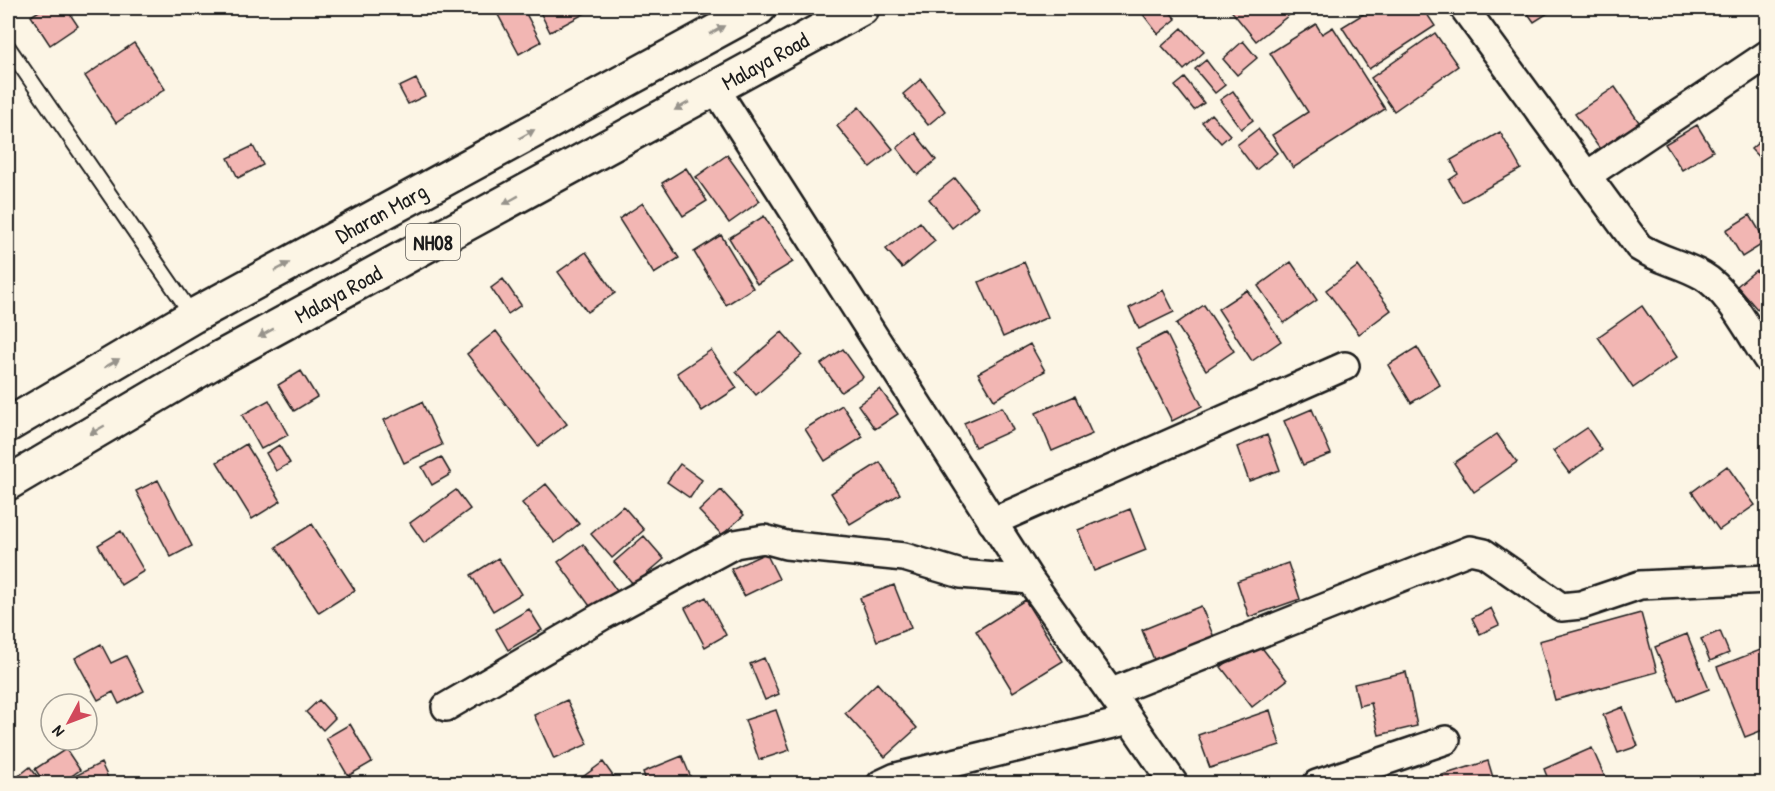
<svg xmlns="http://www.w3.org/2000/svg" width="1775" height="791" font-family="'Patrick Hand',sans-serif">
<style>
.building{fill:#f2b6b3;stroke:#1c1c1c;stroke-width:1.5}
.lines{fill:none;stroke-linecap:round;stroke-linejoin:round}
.lane-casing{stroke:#1c1c1c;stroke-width:18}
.street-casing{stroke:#1c1c1c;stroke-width:32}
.primary-casing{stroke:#1c1c1c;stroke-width:38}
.lane{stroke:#fcf5e5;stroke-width:14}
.street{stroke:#fcf5e5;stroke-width:27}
.primary{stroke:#fcf5e5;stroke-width:33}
.oneway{fill:#97938b}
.labels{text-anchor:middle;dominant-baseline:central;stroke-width:6;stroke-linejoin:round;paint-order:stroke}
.shield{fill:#fcf5e5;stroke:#5f5d58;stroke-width:1.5}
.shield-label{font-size:21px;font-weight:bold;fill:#1c1c1c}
.street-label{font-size:22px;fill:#1c1c1c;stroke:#fcf5e5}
</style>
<rect width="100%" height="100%" fill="#fcf5e5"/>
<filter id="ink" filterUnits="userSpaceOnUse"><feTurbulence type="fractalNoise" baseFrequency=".0167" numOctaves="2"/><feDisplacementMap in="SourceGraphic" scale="12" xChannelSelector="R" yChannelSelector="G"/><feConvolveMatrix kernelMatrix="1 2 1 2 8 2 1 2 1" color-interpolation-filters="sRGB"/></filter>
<g filter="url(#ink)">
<path class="building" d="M44 8H66L78 26 50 45 31 16Z
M503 8H523L541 42 519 54 496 11Z
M538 8H592L593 9 550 32Z
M1149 8H1166L1176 19 1158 34 1142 13Z
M1229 8H1298L1256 41Z
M1373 8H1423L1435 26 1369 69 1342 27Z
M1524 8H1556L1534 22Z
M1316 24 1322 34 1333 27 1385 109 1293 168 1272 135 1308 112 1270 53Z
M1182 28 1204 52 1184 70 1162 46Z
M1435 33 1458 66 1394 111 1371 78Z
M1243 41 1257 58 1237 75 1223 59Z
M134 43 165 89 116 123 85 76Z
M1206 60 1225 85 1215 93 1195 69Z
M1185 78 1204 103 1194 110 1175 86Z
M416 79 425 96 408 104 399 87Z
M921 79 945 111 928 125 903 94Z
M1615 87 1641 125 1602 152 1575 114Z
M1233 91 1253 120 1241 129 1220 100Z
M859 107 893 149 870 167 837 126Z
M1211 114 1230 135 1221 143 1202 122Z
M1697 125 1713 151 1682 170 1665 144Z
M1258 129 1277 153 1256 170 1237 145Z
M1500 132 1521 169 1462 202 1449 180 1458 174 1451 160Z
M915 133 936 160 918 175 897 148Z
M1768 134V167L1751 149Z
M253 146 263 165 238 178 228 158Z
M727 155 760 201 729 223 696 177Z
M686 168 707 201 683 216 662 183Z
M955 178 978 207 952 228 929 199Z
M643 203 679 258 654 274 619 219Z
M1750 215 1766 242 1742 257 1726 230Z
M764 216 793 262 757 284 729 238Z
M920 222 935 241 902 268 886 249Z
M721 235 753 288 726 305 694 252Z
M586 252 615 293 587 312 558 272Z
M1024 262 1048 317 1003 337 979 282Z
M1291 262 1317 300 1284 323 1258 286Z
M1358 266 1391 310 1359 334 1326 290Z
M1756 270 1768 284V300L1757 309 1737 286Z
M503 279 521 305 508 314 491 288Z
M1163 290 1174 312 1139 329 1129 308Z
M1247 290 1281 341 1252 361 1218 309Z
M1204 305 1234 351 1206 370 1176 324Z
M1642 306 1677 357 1633 388 1598 337Z
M496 331 567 424 538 446 467 354Z
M782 332 802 355 756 395 736 372Z
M1166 333 1202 406 1172 421 1136 348Z
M1030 344 1045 371 994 400 978 373Z
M1417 347 1440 385 1411 403 1388 365Z
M843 349 863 377 841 392 821 364Z
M711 350 737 388 702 411 677 373Z
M301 371 317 397 294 411 278 385Z
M880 389 898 414 875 429 858 405Z
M1075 396 1092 434 1052 451 1036 413Z
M269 400 288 435 261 449 242 415Z
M422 402 442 445 404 463 384 420Z
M842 405 863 437 825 461 805 429Z
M1002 407 1013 430 975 447 964 423Z
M1312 409 1331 454 1303 465 1284 421Z
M1587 428 1602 450 1569 473 1553 451Z
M1497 434 1517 462 1474 492 1454 463Z
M1267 435 1280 470 1249 481 1237 447Z
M246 444 281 501 252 519 217 462Z
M279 445 290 463 276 471 266 453Z
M441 457 451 474 432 485 422 467Z
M880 462 900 494 850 524 831 493Z
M680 464 702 480 690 498 667 482Z
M1727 466 1755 505 1719 530 1692 492Z
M158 480 192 546 171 557 136 491Z
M546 484 579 524 555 543 522 503Z
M456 490 470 509 424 543 410 523Z
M721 490 744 515 722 535 699 511Z
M623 506 644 530 612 558 591 534Z
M1130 509 1146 550 1094 571 1078 530Z
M312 524 355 590 319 613 276 547Z
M121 531 144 571 121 585 98 545Z
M644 536 664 559 634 585 614 562Z
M583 544 617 591 592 609 558 562Z
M766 553 779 579 744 596 731 569Z
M498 558 521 594 493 611 471 575Z
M1288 563 1300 599 1249 617 1237 581Z
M894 585 911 628 877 641 860 598Z
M706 597 726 635 705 647 685 608Z
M1025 600 1063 661 1013 692 976 631Z
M1201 606 1216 642 1157 667 1142 630Z
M1491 608 1499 625 1480 634 1472 618Z
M529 609 542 630 508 650 496 629Z
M1641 613 1657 672 1555 700 1539 641Z
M1720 631 1729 653 1710 661 1701 639Z
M1687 634 1709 689 1678 701 1655 647Z
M1256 640 1287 680 1252 707 1221 667Z
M101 644 111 663 126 656 144 691 119 704 113 692 98 700 75 658Z
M1768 647V728L1745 737 1717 667Z
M764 658 779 694 765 700 750 664Z
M1406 672 1417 726 1379 735 1371 703 1359 706 1354 684Z
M877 683 917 728 885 757 845 713Z
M319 700 335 718 323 730 306 712Z
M567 700 588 744 554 759 534 715Z
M1623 707 1638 746 1618 753 1603 715Z
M776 710 790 750 759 760 745 720Z
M1270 710 1280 745 1210 768 1198 735Z
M350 724 372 762 348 776 326 738Z
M1592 748 1608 784H1550L1544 769Z
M66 749 80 770 60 784H45L35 769Z
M682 756 692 780 683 784H647L643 772Z
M1488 761 1495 784H1439L1436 777Z
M603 762 618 783 577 784 576 782Z
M101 763 111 784H71L69 779Z
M30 767 40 780 36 784H21L16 778Z
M1396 777 1399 784H1377Z"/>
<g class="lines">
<g class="lane-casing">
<path id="lane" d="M8 47 193 316"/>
</g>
<g class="street-casing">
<path id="street" d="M1464 8 1639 247C1659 260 1683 264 1703 276 1728 290 1751 335 1768 360
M715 88 1030 580 1130 720
M1586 176 1768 54
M992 522 1345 366
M1112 692 1470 550 1484 553 1561 607 1581 605 1640 585 1768 579
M446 707 602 616 735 544 764 539 786 545 904 557 961 574 1030 580
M881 784 896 777 1130 720 1174 784
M1317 784 1446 740"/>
</g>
<g class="primary-casing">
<path id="primary" d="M8 425 193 316 759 8
M8 483 220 358 862 8"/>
</g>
<use href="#lane" class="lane"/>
<use href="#street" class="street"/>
<use href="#primary" class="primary"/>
</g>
<defs><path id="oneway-solid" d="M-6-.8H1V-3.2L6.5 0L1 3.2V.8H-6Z" transform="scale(1.5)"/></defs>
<g class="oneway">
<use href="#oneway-solid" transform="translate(717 30) rotate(-29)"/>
<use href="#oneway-solid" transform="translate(682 106) rotate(151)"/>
<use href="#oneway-solid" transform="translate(527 134) rotate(-29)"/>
<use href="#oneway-solid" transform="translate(511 200) rotate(151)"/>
<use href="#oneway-solid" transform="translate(282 267) rotate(-29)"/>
<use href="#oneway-solid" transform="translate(266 333) rotate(151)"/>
<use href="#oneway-solid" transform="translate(112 363) rotate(-30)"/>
<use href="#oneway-solid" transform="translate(97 430) rotate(150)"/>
</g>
</g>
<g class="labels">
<rect class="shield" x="406" y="224" width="54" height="36" rx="4.5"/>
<g class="shield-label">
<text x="433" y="242">NH08</text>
</g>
<g class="street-label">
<text transform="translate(765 61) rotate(-29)">Malaya Road</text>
<text transform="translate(381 213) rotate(-29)">Dharan Marg</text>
<text transform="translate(338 294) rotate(-29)">Malaya Road</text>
</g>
</g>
<rect width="1775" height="791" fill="none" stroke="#fcf5e5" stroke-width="30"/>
<rect x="15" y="15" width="1745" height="761" fill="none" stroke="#1c1c1c" stroke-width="2" filter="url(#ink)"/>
<g transform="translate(69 722) rotate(229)"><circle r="28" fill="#fcf5e5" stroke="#a29e95" stroke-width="1.5"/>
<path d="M0-4.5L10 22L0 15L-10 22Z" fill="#d1495b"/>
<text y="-9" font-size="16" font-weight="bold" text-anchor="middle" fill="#1c1c1c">N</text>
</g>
</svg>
